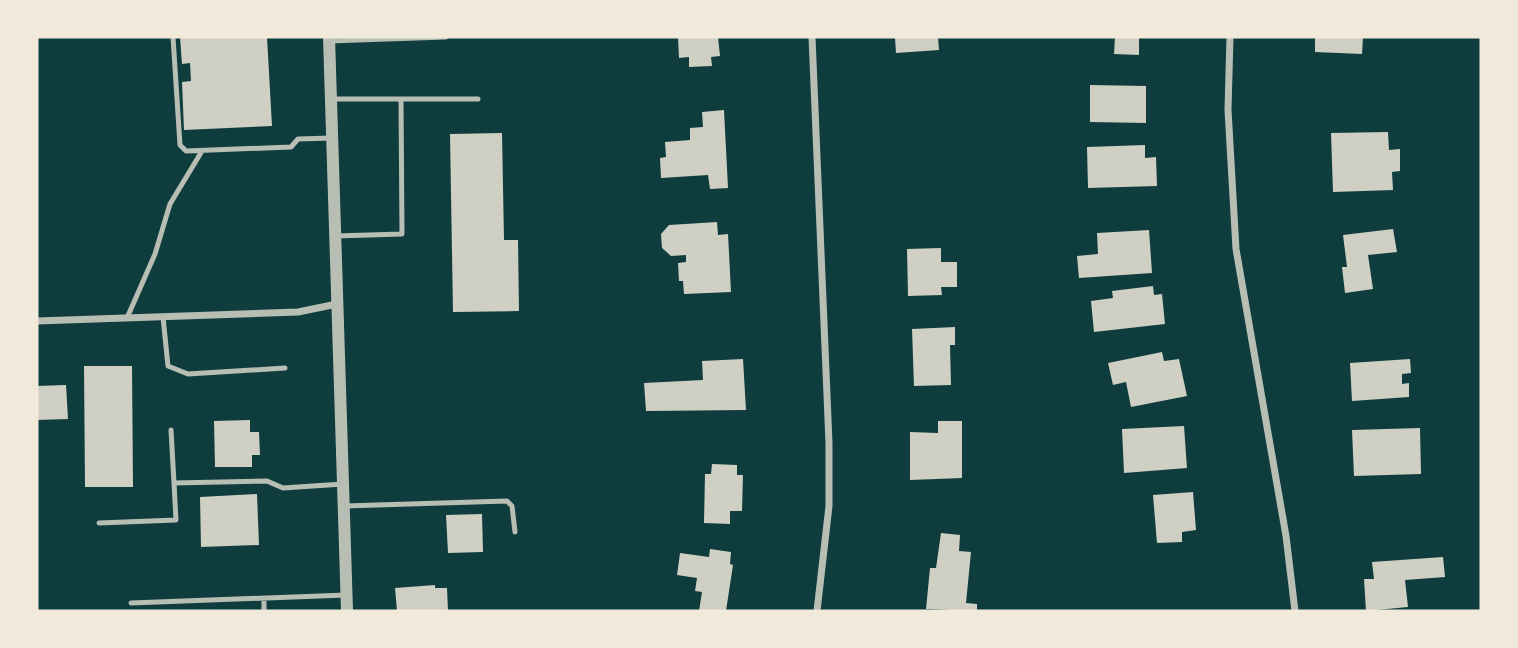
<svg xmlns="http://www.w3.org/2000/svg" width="1518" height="648" font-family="'Asap Condensed',sans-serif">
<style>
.building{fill:#cfcfc3}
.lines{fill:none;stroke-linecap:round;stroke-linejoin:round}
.service{stroke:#b8beb3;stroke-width:5}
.minor{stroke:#b8beb3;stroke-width:7}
.tertiary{stroke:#b8beb3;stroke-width:12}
</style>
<rect width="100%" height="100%" fill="#0f3d3e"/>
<path class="building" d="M180 37H267L272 126 184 130 182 82 191 81 190 63 182 64Z
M678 37H718L720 56 711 57 712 66 689 67V57L679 58Z
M895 37H938L939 50 896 53Z
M1115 37H1139V55L1114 54Z
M1315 37H1363L1362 54 1315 52Z
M1090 85 1146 86V123L1090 122Z
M724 110 728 188 710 189 708 175 661 178 660 158 666 157 665 142 690 140V128L703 127 702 112Z
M1388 132 1389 150 1400 149V171L1392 172 1393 190 1333 192 1331 133Z
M502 133 504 240H518L519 311 453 312 450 134Z
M1145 145V158L1156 157 1157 186 1088 188 1087 147Z
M717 222 718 235 728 234 731 292 684 294 683 281H679L678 263 686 262V255L671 256 662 248 661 234 669 225Z
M1393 229 1397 252 1368 255 1373 289 1345 293 1342 267H1347L1343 235Z
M1149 230 1152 273 1079 278 1077 256 1098 254 1097 233Z
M941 248V262H957V287H941L942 295 908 296 907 249Z
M1153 286 1154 295 1162 294 1165 324 1094 332 1091 301 1113 298 1112 291Z
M955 327V345H950L951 385 914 386 912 329Z
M1162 352 1164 361 1179 359 1187 396 1131 407 1126 382 1113 385 1108 363Z
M743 359 746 410 646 411 644 383 703 380 702 361Z
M1410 359 1411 373 1402 374V384L1409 383V397L1352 401 1350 363Z
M84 366H132L133 487H85Z
M66 385 68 419 37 420V386Z
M250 420V432H259L260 455H252V467H215L214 421Z
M938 421H962V478L910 480V432L938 433Z
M1184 426 1187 468 1124 473 1122 429Z
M1420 428 1421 474 1354 476 1352 430Z
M712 464 737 465V475H743L742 511H730V524L704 523 705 474H711Z
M1193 492 1196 530 1182 532V542L1157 543 1153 495Z
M257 494 259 545 201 547 200 497Z
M482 514 483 552 448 553 446 515Z
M941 533 960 535 959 551 971 552 966 603 977 604V611L926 609 930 568H936Z
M710 549 731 552 730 564 733 565 726 611H699L702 592 695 591 697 578 677 575 680 553 709 557Z
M1443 557 1445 577 1405 580 1408 607 1366 611 1364 579H1374L1372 562Z
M435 585V588H447L448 611H397L395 588Z"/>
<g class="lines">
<path class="service" d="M173 37 180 145 186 151 291 147 298 139 332 138
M329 41 446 37
M333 99H401L402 234 335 236
M401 99H478
M163 317 168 366 188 374 285 368
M127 318 155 254 170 204 202 151
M171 430 174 483 267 481 283 488 343 484
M344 506 507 501 512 506 515 532
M99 523 176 520 174 483
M264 598V611
M131 603 346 595"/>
<path class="minor" d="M812 37 829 443V506L817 611
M1230 37 1228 110 1236 249 1286 536 1295 611
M37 321 298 312 337 304"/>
<path class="tertiary" d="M329 37 347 611"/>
</g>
<rect width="1518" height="648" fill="none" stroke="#f1e9da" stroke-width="77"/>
</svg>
